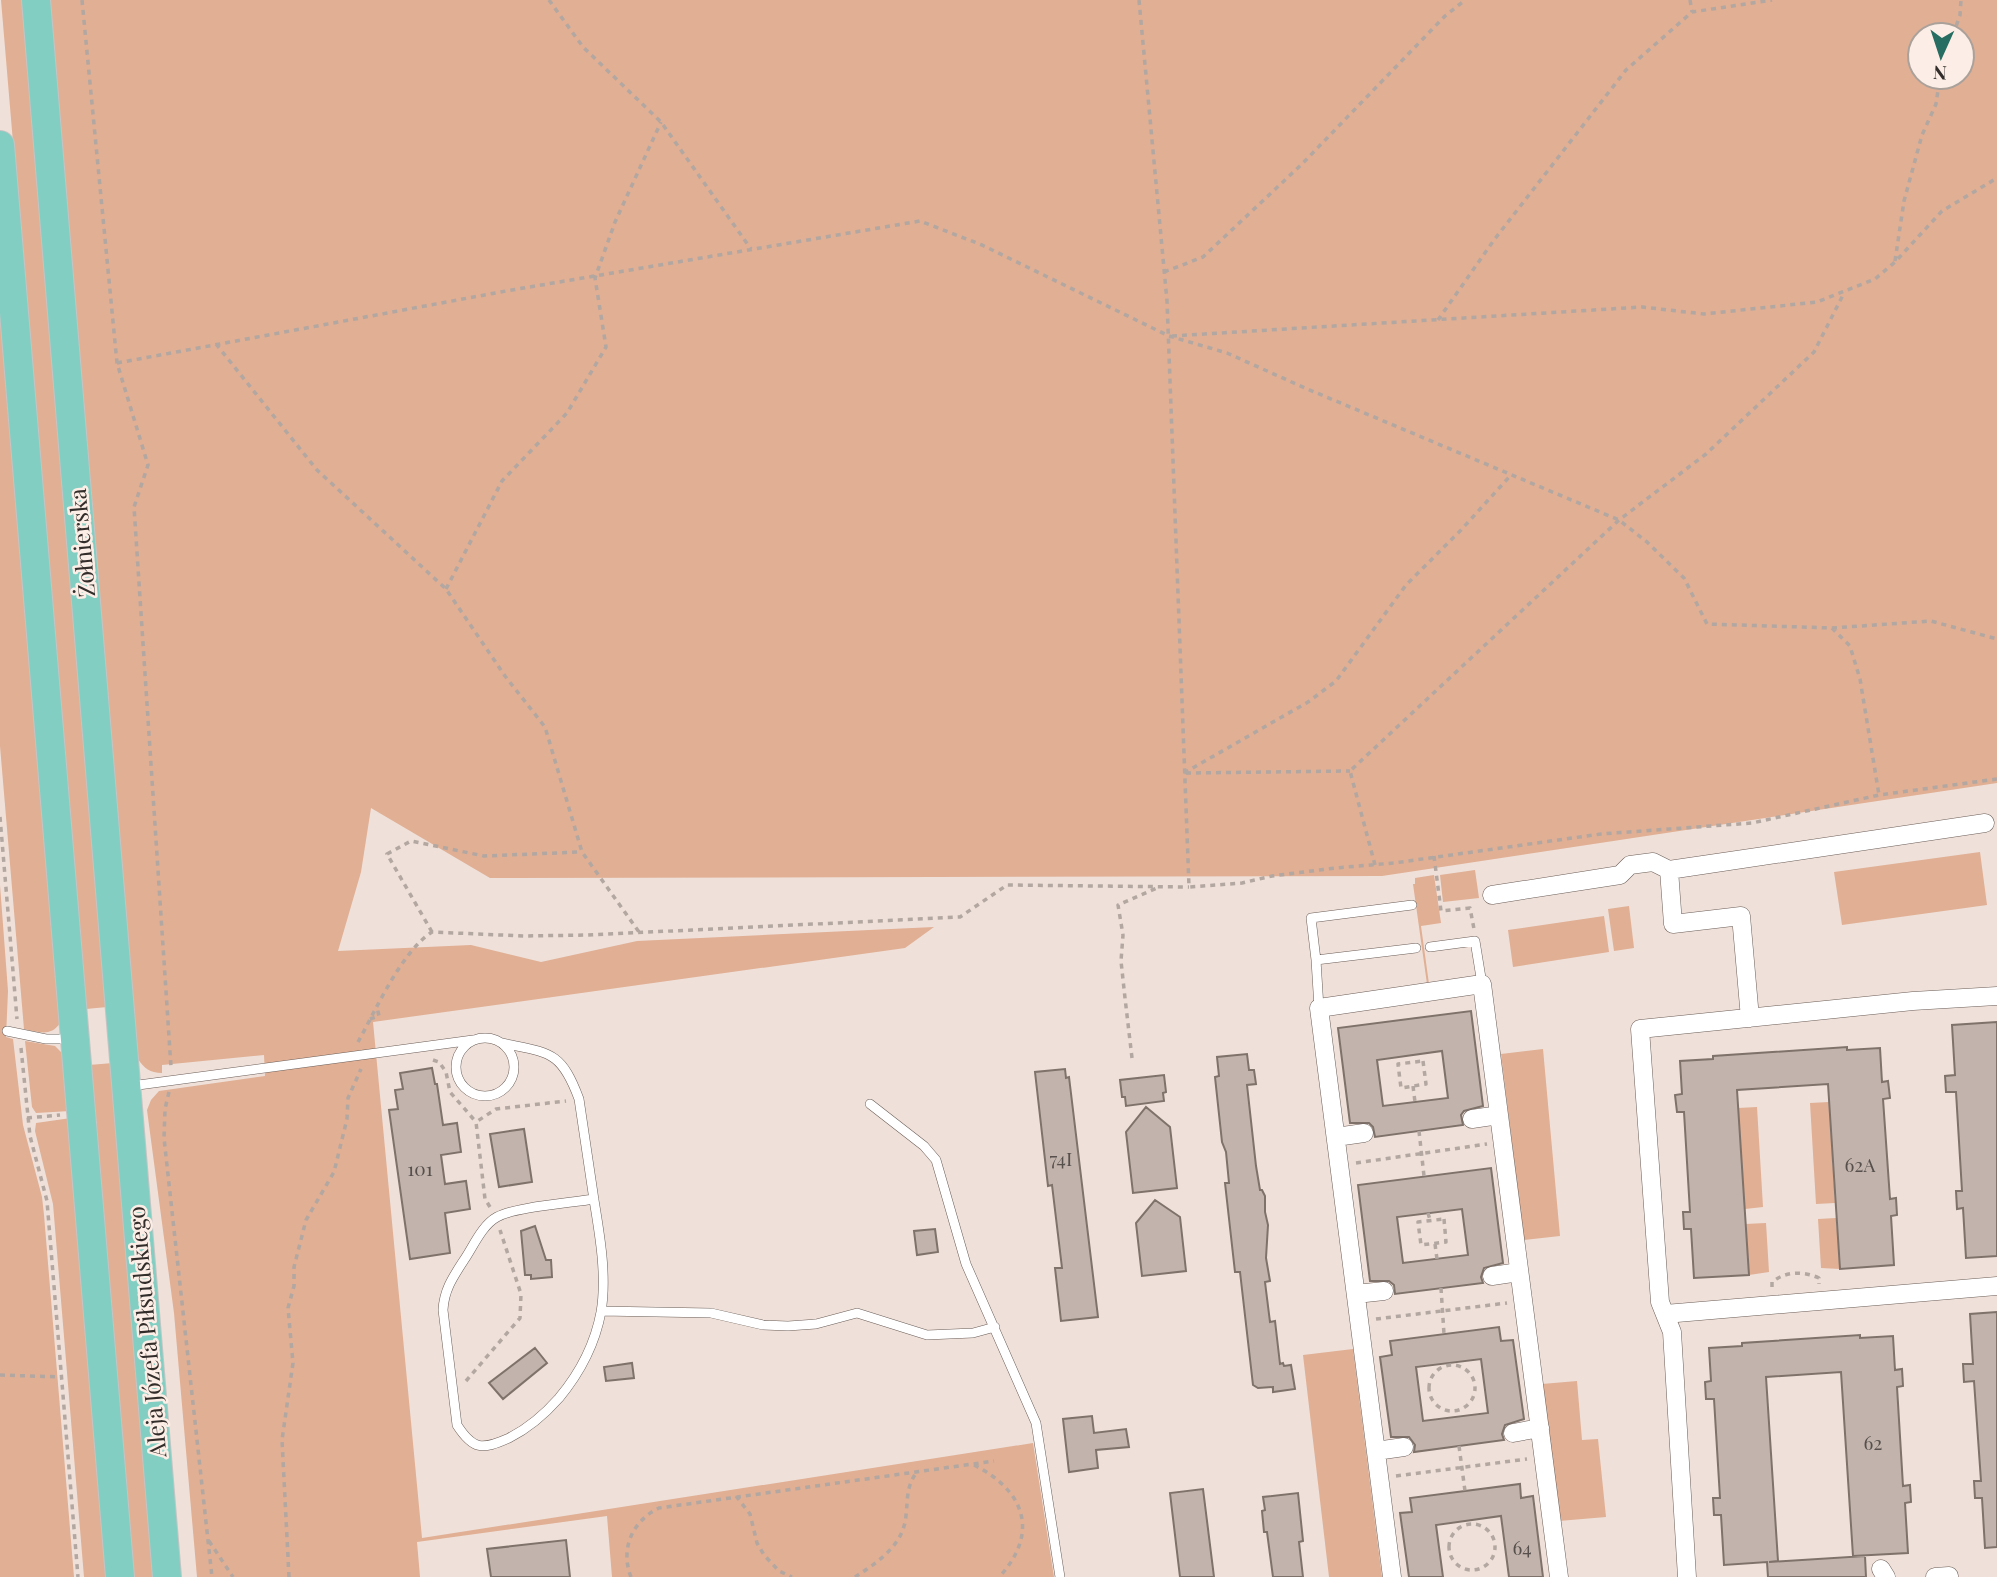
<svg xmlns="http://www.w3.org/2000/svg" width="1997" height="1577" font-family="'Playfair Display',serif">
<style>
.green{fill:#e0af94;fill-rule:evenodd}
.building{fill:#c2b4ad;stroke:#7e726b;stroke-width:2;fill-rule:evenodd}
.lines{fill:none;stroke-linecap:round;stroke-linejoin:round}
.lane-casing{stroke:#6b5e58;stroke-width:10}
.street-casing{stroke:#6b5e58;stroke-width:19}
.primary-casing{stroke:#c6c4c3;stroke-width:30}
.path{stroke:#b3a7a1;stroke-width:3.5;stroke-dasharray:5 5;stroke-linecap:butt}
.lane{stroke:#fff;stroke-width:9}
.street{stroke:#fff;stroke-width:18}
.primary{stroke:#83cec3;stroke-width:28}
.labels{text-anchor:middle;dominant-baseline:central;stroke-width:5;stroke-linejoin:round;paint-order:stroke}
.number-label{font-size:19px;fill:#564f4b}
.street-label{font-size:23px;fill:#322d2a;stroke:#fceee6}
</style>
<rect width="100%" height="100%" fill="#efe0d9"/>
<path class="green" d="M1 0H22L107 1007 86 1009Z
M47 0H1997V783L1382 876 490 878 371 808 361 872 338 951 471 945 541 962 637 941 934 927 905 948 373 1022 422 1538 1033 1443 1054 1577H612L607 1516 417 1542 420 1577H197L174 1313 147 1110 151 1100 159 1091 265 1076 264 1055 162 1065V1073C150 1073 144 1068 138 1059ZM1920 35H1962V77H1920Z
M0 285 60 1023C51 1037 38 1032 24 1029L0 746Z
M1980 852 1987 905 1842 925 1834 872Z
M1475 870 1479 898 1443 902 1440 875Z
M1434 875 1441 923 1421 926 1429 984H1427L1413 884H1415V878Z
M0 885 8 991 6 1037 13 1039 23 1125 42 1197 44 1215 74 1577H0Z
M1629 906 1634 948 1614 951 1608 909Z
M1604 916 1609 952 1513 967 1508 930Z
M25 1041 55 1046 64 1055 70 1111 36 1113 32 1107Z
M1543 1049 1560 1236 1524 1240 1501 1054Z
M113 1063 156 1577H131L89 1065Z
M1829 1102 1835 1203 1816 1204 1810 1103Z
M1757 1107 1763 1207 1745 1209 1738 1108Z
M71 1118 108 1577H84L53 1204 35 1131 36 1123Z
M1836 1218 1840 1269 1821 1268 1818 1219Z
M1766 1223 1769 1272 1749 1275 1745 1224Z
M1353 1349 1382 1577H1329L1303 1355Z
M1577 1381 1582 1440 1598 1439 1606 1517 1559 1521 1542 1384Z"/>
<path class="building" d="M1471 1011 1483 1106 1464 1111 1461 1115 1463 1125 1375 1137 1373 1127 1369 1123H1350L1338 1028ZM1442 1051 1448 1098 1383 1106 1377 1060Z
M1997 1022V1256L1966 1258 1963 1208 1957 1209 1956 1191H1962L1956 1092H1946L1945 1076 1955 1075 1952 1025Z
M1847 1047V1050L1880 1048 1882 1082 1888 1081 1890 1098 1883 1099 1890 1199 1896 1198 1897 1215 1891 1216 1894 1265 1840 1269 1828 1084 1737 1090 1749 1275 1694 1278 1691 1229H1684L1683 1212H1690L1684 1112H1677L1675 1095 1682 1094 1680 1061 1713 1059V1056Z
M1247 1054 1249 1070H1254L1256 1084 1247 1085 1256 1166 1260 1190H1262L1265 1196V1212L1268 1225 1266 1258 1270 1281 1265 1282 1270 1322 1275 1321 1280 1364 1283 1363 1284 1366 1291 1365 1295 1389 1273 1392V1387L1258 1388 1253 1385 1240 1272H1235L1225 1183H1229L1226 1152 1222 1142 1215 1077 1219 1076 1217 1057Z
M432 1068 435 1084H437L443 1125 457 1123 461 1152 441 1155 445 1184 466 1181 470 1209 445 1213 450 1253 410 1259 389 1110 398 1109 395 1090 403 1089 400 1073Z
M1065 1069 1066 1078 1069 1077 1098 1317 1061 1321 1055 1268H1062L1052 1185 1048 1186 1035 1072Z
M1164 1075 1166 1092 1163 1093 1164 1101 1126 1106 1125 1097H1122L1120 1080Z
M1146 1107 1170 1127 1177 1188 1133 1193 1126 1132Z
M524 1129 532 1182 499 1187 490 1134Z
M1491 1168 1503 1263 1484 1268 1481 1277 1483 1283 1395 1294 1394 1285 1389 1281H1370L1358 1185ZM1462 1209 1468 1255 1403 1263 1397 1217Z
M1155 1200 1180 1217 1186 1271 1142 1276 1136 1223Z
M535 1226 546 1260H551L552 1277 531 1279V1275H525L521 1231Z
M935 1229 938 1252 917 1255 914 1231Z
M1997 1312V1547L1985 1548 1982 1498H1975L1974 1481H1981L1974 1381 1964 1382 1963 1364H1973L1970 1314Z
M1499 1327 1501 1341 1513 1340 1524 1419 1505 1425 1502 1434 1504 1440 1414 1452 1415 1445 1409 1437H1391L1380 1357 1392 1355 1390 1341ZM1481 1359 1488 1413 1423 1421 1416 1367Z
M1860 1335V1338L1893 1336 1895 1370 1902 1369 1903 1386 1897 1387 1903 1486 1910 1485 1911 1502 1905 1503 1908 1553 1853 1556 1841 1372 1766 1377 1778 1561 1769 1562 1865 1556 1866 1577H1768L1767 1562 1724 1565 1721 1515H1714L1713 1498H1720L1714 1399H1706L1705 1382 1711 1381 1709 1348 1742 1346V1343Z
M535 1348 547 1363 503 1399 489 1383Z
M632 1363 634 1378 606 1381 604 1367Z
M1092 1416 1094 1433 1126 1429 1129 1447 1096 1450 1098 1468 1069 1472 1063 1419Z
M1520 1484 1521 1498 1533 1496 1543 1577H1509L1501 1516 1436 1525 1443 1577H1409L1400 1513 1412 1512 1410 1498Z
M1203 1489 1214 1577H1180L1170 1493Z
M1298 1493 1303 1541 1299 1542 1303 1577H1273L1267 1532H1264L1262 1511 1265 1510 1263 1497Z
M566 1540 570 1577H491L487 1549Z"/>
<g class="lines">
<g class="lane-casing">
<path id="lane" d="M1430 947 1475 941 1482 984
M1316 960 1311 918 1412 905
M1319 1008 1316 960 1416 948
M7 1031 46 1039H71
M456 1067a29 29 0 1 1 58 0a29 29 0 1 1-58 0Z
M502 1043C549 1053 561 1050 579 1099 584 1133 589 1167 594 1200 600 1236 607 1277 601 1312 595 1344 579 1374 559 1398 544 1415 529 1428 509 1438 482 1450 473 1450 457 1425L443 1310C444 1290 453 1277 464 1260 473 1247 482 1225 497 1217 515 1207 570 1203 594 1199
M131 1086 473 1040
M870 1104 924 1146 936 1160 966 1264 1036 1423 1060 1577
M601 1311 711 1313 763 1325 788 1326 816 1324 857 1313 927 1335 973 1333 995 1327"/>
</g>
<g class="street-casing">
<path id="street" d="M1492 895 1620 875 1630 865 1653 862 1669 870
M1750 1018 1741 916 1673 924 1669 870 1985 823
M1472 1119 1499 1115
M1336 1137 1364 1133
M1492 1276 1519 1272
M1356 1294 1384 1291
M1665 1314 1997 1286
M1513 1433 1540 1428
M1376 1451 1404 1447
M1881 1569 1886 1577
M1392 1577 1319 1008 1482 984 1559 1577
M1687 1577 1672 1332 1660 1302 1640 1029 1913 1001 1997 996
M1935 1577 1949 1576"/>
</g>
<g class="primary-casing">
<path id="primary" d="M36 0 167 1577
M0 145 120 1577"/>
</g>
<path class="path" d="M82 0 117 363 148 465 134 507 171 1067
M549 0 583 47 661 122 751 249
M1139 0 1167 301 1189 887 1242 883 1272 876 1335 868 1394 863 1601 834 1752 823 1879 795 1997 779
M1690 0 1692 12
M1953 35 1960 15 1961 0
M1895 261 1904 201 1922 135 1936 104 1940 77
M1164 272 1203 257 1302 164 1445 16 1465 0
M1438 320 1494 240 1626 70 1692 12 1772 0
M1172 336 1642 307 1704 314 1817 302 1875 279 1895 262 1942 211 1997 178
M216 344 317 470 446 589 505 676 545 727 582 852 639 932
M117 363 506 291 920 221 982 245 1169 336 1227 353 1305 388 1619 520 1647 542 1684 578 1707 624 1832 628 1850 646 1860 679 1879 795
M446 589 502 481 567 413 606 347 595 278 615 222 661 122
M1832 628 1931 621 1997 639
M1184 773 1308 702 1336 681 1406 585 1461 530 1511 475
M1186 773 1350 771
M0 817 17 1019
M1434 856 1441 911 1470 908 1474 929
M1375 865 1350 771 1619 520 1706 454 1814 352 1844 293
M432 932 387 854 411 841 484 856 580 852
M370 1019 379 1016 377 1007
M358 1042C376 1010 401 952 432 932L524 936 588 935 960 917 1007 885 1189 887
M21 1048 30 1136 47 1201 78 1577
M1132 1058 1125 998 1121 961 1123 935 1118 905 1157 888
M433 1060 439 1062 446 1072 450 1092 476 1122
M1423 1061 1426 1084 1401 1088 1398 1064Z
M1413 1086 1415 1102
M169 1092 165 1109 164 1138 212 1577
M27 1118 60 1115
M1419 1131 1424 1176
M1356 1163 1487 1144
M490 1207 485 1199 476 1122 496 1109 566 1101
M1428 1213 1430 1220
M1444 1219 1446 1242 1421 1245 1418 1222Z
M1435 1244 1437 1259
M1772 1287V1282C1786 1271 1803 1271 1819 1278V1284
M1441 1288 1444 1334
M1376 1319 1507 1303
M1429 1388a23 23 0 1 1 46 0a23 23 0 1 1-46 0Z
M0 1375 62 1377
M466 1381 520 1318 521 1294 500 1230
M1459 1446 1465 1491
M974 1465C1024 1490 1040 1532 1000 1576
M1396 1476 1527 1459
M736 1496 750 1514 757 1543 764 1555 779 1571 792 1577
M1449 1547a23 23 0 1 1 46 0a23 23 0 1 1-46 0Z
M209 1541 233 1577
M289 1577 282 1440 293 1363 288 1308 294 1286V1267L306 1220 334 1172 347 1119 348 1098 361 1069
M631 1577C620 1549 632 1521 659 1508L994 1461
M855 1577C878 1562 904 1545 906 1515 908 1499 906 1488 916 1473"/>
<use href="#lane" class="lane"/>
<use href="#street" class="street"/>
<use href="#primary" class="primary"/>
</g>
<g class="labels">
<g class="number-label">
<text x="1061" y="1158">74I</text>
<text x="1860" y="1164">62A</text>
<text x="420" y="1168">101</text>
<text x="1873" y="1442">62</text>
<text x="1522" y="1547">64</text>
</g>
<g class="street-label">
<text transform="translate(81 543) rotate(-95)">Żołnierska</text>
<text transform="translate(146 1332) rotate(-95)">Aleja Józefa Piłsudskiego</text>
</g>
</g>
<g transform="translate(1941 56) rotate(183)"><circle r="33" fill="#fceee6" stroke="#aba19b" stroke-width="2"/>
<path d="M0-5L12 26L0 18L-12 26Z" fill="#276d62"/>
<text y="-10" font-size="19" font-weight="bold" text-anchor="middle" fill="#322d2a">N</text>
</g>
</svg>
